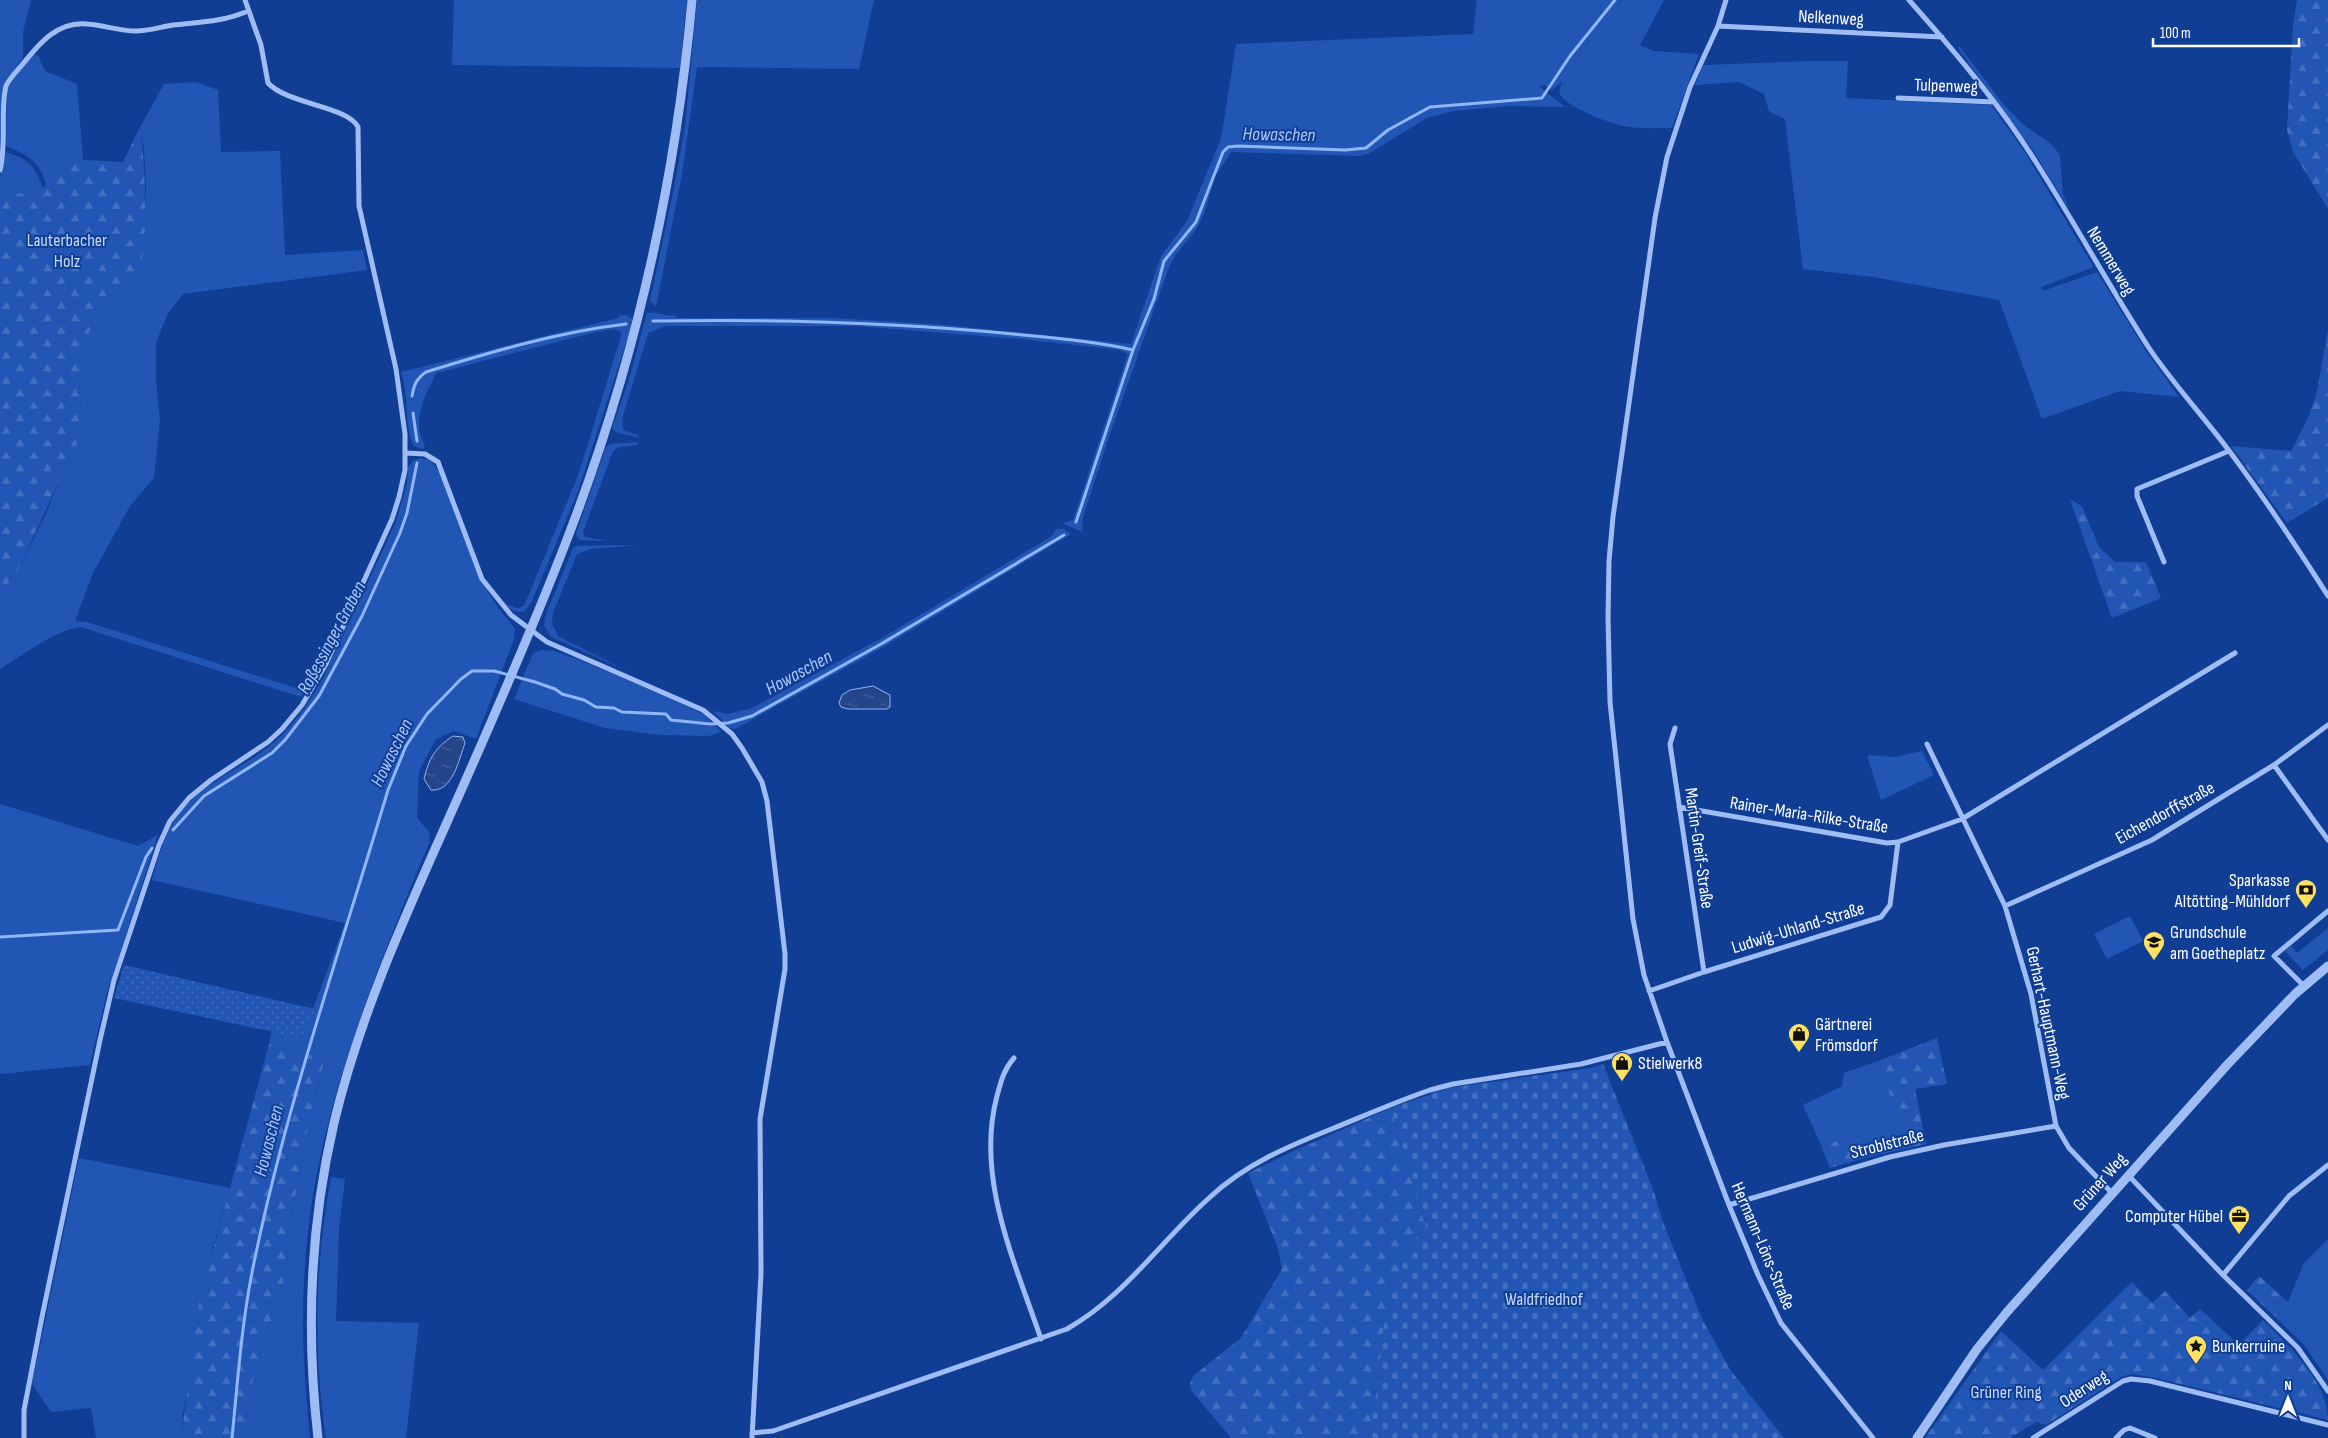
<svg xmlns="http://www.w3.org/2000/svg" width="2328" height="1438" font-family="'Sofia Sans Condensed',sans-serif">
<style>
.green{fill:#2256b5}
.forest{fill:url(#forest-firs)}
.cemetery{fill:url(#cemetery-stones)}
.garden{fill:url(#garden-dots)}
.water{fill:url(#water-ripples);stroke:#91b6f7}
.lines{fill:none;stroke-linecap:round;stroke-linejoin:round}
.stream{stroke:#91b6f7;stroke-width:3}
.minor{stroke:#9fbdf4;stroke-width:5}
.tertiary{stroke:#9fbdf4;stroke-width:9}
.labels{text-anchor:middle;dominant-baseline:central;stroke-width:4;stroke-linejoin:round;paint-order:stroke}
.street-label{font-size:18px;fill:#fff;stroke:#103e95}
.park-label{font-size:18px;fill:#c7dbfe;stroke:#103e95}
.poi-label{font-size:18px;fill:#fff;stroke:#103e95;text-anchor:start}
.water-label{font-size:19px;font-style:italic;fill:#abc8fa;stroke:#103e95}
</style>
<defs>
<pattern id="forest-firs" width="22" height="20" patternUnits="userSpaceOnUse" patternTransform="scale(1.25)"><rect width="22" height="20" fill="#2256b5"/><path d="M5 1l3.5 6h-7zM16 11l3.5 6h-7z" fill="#436fc0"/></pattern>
<pattern id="cemetery-stones" width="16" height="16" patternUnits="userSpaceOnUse" patternTransform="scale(1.25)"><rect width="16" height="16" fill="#2256b5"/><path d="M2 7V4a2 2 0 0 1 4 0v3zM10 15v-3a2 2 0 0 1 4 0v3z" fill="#436fc0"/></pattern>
<pattern id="garden-dots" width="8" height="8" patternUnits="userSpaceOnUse" patternTransform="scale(1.25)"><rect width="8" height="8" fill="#2256b5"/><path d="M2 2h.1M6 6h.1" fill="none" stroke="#436fc0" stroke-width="1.8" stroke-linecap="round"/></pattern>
<pattern id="water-ripples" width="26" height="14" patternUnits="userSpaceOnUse" patternTransform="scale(1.25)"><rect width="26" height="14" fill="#244587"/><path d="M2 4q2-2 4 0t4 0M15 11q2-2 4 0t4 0" fill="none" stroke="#456199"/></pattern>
</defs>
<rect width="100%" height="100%" fill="#103e95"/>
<path class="green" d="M0 0H31L23 32V58L6 83 0 163Z
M454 0H687L680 68 452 65Z
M697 0H874L859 69 697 67 682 174 656 307 650 301 674 188 685 127Z
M1477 0H1664L1640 45 1654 51 1699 54 1672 128C1656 128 1640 129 1624 126 1609 123 1564 107 1559 92L1562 82 1552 90 1544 85 1539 86 1565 107 1509 106 1453 111 1427 118 1368 154 1360 156 1231 152 1215 177 1204 214 1197 228 1175 256 1168 270 1109 437 1083 517 1082 532 1062 523 1073 520 1128 354 1120 350 1022 339 856 326H666L648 333 623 416 622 425 624 430 637 435 640 438 616 432 612 428 628 383 647 313C657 311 665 317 675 315L677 318H830L935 324 1131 344 1161 256 1187 221 1221 139 1236 44 1473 34Z
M1957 47H1960L2004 105 2025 126 2049 142 2057 151 2060 157 2063 194 2070 211 2034 152Z
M31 55H38L45 71 77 84 83 160 61 171 47 186C39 161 30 156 6 146L7 89Z
M1812 61H1848L1846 98 1991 105 2023 149 2093 266 2091 268 2041 287 2043 291 2097 272 2146 351 2179 397 2120 391 2042 419 1999 300 1873 277 1803 269 1785 119 1769 111 1764 94 1739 82 1695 85 1703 65Z
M196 82 218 90 221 152 280 151 285 255 363 250 367 270 183 294 167 315 156 343V381L160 419 154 478 130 506 93 573 75 621 87 622 305 691 301 697 81 627C56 629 22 656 0 669V596L19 568 46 514 82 422 79 383 93 314 135 281 143 246 146 190 144 150 140 127 164 84Z
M6 152C30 160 34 165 43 188L0 198V176Z
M621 315H626L632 319 631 328 578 491 532 601 525 611C516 614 512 610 505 604L517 608 524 606 579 473 621 336V332L615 329 596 332 436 373C426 395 410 421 425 445L423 449 414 446C404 428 409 395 401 372L618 318Z
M639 442 637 445 620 447 613 451 583 532 585 537 608 541 579 540 576 534 606 447 611 444Z
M420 458 430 460C453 485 459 525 471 556 481 584 496 606 515 629L514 639 476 739 454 731 436 739 419 771 417 818 430 833 429 843C371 984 310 1129 304 1283 301 1335 305 1386 310 1438H243L254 1374 283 1283 291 1218 310 1117 325 1060 269 1044 272 1030 302 1038 345 923 152 880C157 862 162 843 171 826 196 782 249 768 283 734 299 717 312 698 323 678L396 522 407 483 408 467 413 461Z
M1056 529H1064L1071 534 885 646 735 729 730 728 713 711 728 714 752 708 880 639 1052 536Z
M639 545 591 549 577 554 553 613 552 624 559 637 632 673 551 637 544 625 545 617 573 548 576 546Z
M542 650 554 651 587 663 677 701 705 715 721 732 709 736 660 735 605 728 514 699 533 653Z
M1922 751 1934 775 1881 800 1867 755 1895 757Z
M0 804 138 846 158 835 106 996 90 1065 0 1074Z
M2130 916 2143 941 2107 959 2094 934Z
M2328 928V950L2303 970 2285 951 2291 946 2297 953Z
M1878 1061 1894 1106 1901 1107 1914 1147 1865 1158 1859 1136 1821 1145 1803 1105 1842 1086 1844 1073Z
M79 1158 230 1188 213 1248 183 1414 181 1438H96L91 1408 51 1412 32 1384Z
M331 1177 345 1179 339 1229 336 1321 419 1323 406 1438H326C313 1352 315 1262 331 1177Z
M2328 1239V1380L2304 1345 2275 1317 2288 1302 2304 1263Z"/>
<path class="forest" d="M2297 0H2328V209L2293 152 2287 130 2293 26Z
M140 127C145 159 151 254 135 281 130 289 102 307 93 314L79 383 82 422 79 438 19 568 0 596V198L43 188 61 171 83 160 123 162Z
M2328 330V498L2287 523 2231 446 2291 451 2309 416 2317 391Z
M2070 499 2082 506 2099 547 2115 562H2146L2161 598 2112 618Z
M1937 1038 1947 1084 1915 1089 1926 1144 1914 1147 1901 1108 1894 1107 1878 1061Z
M269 1044 325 1059 310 1117 291 1218 283 1283 254 1374 243 1438H181L199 1302Z
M1391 1108 1426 1227 1409 1245 1377 1388 1368 1438H1231L1191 1390 1190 1384 1193 1376 1241 1338 1282 1269 1278 1248 1248 1173 1296 1150Z
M1859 1136 1865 1158 1830 1168 1821 1145Z
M2259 1276 2288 1302 2275 1317 2247 1290Z
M2132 1282 2152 1303 2165 1291 2190 1318 2200 1309 2239 1345 2263 1320C2289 1347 2328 1381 2328 1420L2151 1377 2131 1374 2121 1377 2046 1425 2036 1422 2010 1438H1925L2001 1331 2043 1370Z"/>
<path class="cemetery" d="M1603 1064 1653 1189 1663 1222 1702 1319 1731 1371 1784 1438H1368L1377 1388 1383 1331 1391 1294 1409 1245 1426 1227 1391 1108 1448 1088 1591 1068Z"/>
<path class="garden" d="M124 965 315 1009 302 1038 114 998Z"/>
<path class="water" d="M873 686 890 695V707L887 709H848L841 707 839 703 842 695 850 690Z
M453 736 463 737 465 743C459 759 453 792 431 790L424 779C429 758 435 748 453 736Z"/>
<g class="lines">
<path class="stream" d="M653 321C773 319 893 322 1013 334 1053 338 1094 341 1133 350
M412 396C414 385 416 379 426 372 491 352 558 332 626 324
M413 413 417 441
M1076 522 1133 350 1154 299 1164 261 1196 222 1223 152 1228 147 1238 146 1345 150 1366 148 1388 130 1430 107 1542 98 1570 56 1615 0
M173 830 204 796 272 753 285 740 319 696 362 616 400 533 407 513 417 463
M0 937 118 930 146 857 152 848
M232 1438C238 1378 242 1317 255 1258 288 1099 342 945 388 790L406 746 427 714 461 679 472 671H494L535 682 555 689 562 694 584 700 596 707 614 708 622 712 666 714 671 720 710 724 728 723 752 716 881 644 1064 535"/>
<path class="minor" d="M1726 0 1718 26 1690 87 1667 157 1655 218 1613 517 1609 561 1608 618 1610 702 1633 919 1644 975 1667 1042 1729 1205 1758 1275 1781 1323 1873 1438
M1909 0C1956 53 2002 107 2039 167 2077 227 2111 289 2149 348 2174 385 2204 417 2230 452 2265 499 2297 547 2328 596
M1718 26 1942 37
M1898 98 1994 102
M0 170C7 143 0 108 6 86 10 78 17 71 22 65 39 44 57 21 87 24 103 25 119 31 136 31 149 31 160 27 173 25 199 22 223 22 248 11
M406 453 425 454 438 462 482 579 511 615 547 642 703 710 732 734 742 748 762 782 767 801 785 954V969L760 1119 761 1274 752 1438
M2164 562 2137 496V489L2229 451
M1675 728 1670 744 1704 972
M1927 744 2005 906 2031 994 2056 1126 2069 1148 2112 1193
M2274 765 2328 840
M1679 807 1887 843 1898 842 1962 819 2235 653
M2005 906 2152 840 2274 765 2328 725
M2304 986 2274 956 2328 911
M1649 991 1704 972 1881 917 1890 905 1898 842
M1014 1058C1004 1069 1001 1081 997 1096 975 1178 1015 1262 1041 1339
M2128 1175 2223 1275 2298 1348 2328 1391
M1729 1205 1890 1157 1944 1145 2056 1126
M2223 1275 2289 1196 2328 1165
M752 1433 773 1431 1067 1329C1125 1296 1160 1242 1209 1198 1245 1164 1289 1146 1334 1128 1366 1115 1398 1101 1430 1090L1453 1084 1581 1064 1667 1042
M24 1438V1410L42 1317 100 1040 114 980 159 845 170 821 189 798 211 780 268 742 282 729 302 705 326 664 392 519 399 497 405 470V434L396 369 359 206 358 127C347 106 287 104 268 83L261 45 245 0
M2033 1438 2123 1381 2131 1379 2150 1381 2328 1425
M2116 1438 2124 1430 2130 1428 2155 1438"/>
<path class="tertiary" d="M318 1438C306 1333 310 1226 334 1123 359 1018 404 918 448 820 489 728 530 635 566 542 634 367 675 187 692 0
M1917 1438 1977 1349 2007 1312 2227 1065 2295 994 2328 966"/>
</g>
<defs>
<g id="bank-pin" transform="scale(1.125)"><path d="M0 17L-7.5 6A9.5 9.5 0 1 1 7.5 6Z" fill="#ffe162" stroke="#103e95"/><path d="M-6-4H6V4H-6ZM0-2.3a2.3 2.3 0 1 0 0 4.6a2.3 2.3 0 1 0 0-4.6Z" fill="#111"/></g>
<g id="school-pin" transform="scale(1.125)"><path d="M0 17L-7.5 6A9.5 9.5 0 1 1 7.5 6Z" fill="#ffe162" stroke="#103e95"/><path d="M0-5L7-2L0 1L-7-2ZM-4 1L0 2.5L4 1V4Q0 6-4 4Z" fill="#111"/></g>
<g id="shop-pin" transform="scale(1.125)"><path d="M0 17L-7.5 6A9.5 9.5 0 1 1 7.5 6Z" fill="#ffe162" stroke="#103e95"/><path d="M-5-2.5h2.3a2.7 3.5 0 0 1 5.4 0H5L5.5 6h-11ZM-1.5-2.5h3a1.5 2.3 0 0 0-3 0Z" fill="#111"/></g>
<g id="office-pin" transform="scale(1.125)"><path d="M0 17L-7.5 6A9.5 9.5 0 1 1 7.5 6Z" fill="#ffe162" stroke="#103e95"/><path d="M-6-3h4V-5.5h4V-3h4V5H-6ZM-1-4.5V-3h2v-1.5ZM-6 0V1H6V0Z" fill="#111"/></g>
<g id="sight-pin" transform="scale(1.125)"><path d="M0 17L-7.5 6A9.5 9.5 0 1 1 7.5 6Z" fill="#ffe162" stroke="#103e95"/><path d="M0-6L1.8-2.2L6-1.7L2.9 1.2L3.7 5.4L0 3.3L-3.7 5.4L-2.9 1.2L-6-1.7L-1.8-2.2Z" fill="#111"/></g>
</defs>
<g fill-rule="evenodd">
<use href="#bank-pin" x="2306" y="890"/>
<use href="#school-pin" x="2154" y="942"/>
<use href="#shop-pin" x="1799" y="1034"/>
<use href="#shop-pin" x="1622" y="1063"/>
<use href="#office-pin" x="2239" y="1216"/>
<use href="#sight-pin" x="2196" y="1346"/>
</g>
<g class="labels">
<g class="street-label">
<text transform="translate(1831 18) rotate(3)">Nelkenweg</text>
<text transform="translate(1946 86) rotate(2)">Tulpenweg</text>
<text transform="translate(2111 261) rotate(59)">Nemmerweg</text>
<text transform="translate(2165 813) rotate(-29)">Eichendorffstraße</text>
<text transform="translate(1809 815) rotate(9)">Rainer-Maria-Rilke-Straße</text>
<text transform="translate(1699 848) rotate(82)">Martin-Greif-Straße</text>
<text transform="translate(1798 928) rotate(-17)">Ludwig-Uhland-Straße</text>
<text transform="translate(2048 1023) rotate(78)">Gerhart-Hauptmann-Weg</text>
<text transform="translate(1887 1144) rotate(-14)">Stroblstraße</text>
<text transform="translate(2100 1182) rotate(-48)">Grüner Weg</text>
<text transform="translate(1763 1246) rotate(67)">Hermann-Löns-Straße</text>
<text transform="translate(2084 1389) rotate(-33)">Oderweg</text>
</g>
<g class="park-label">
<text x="67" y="240">Lauterbacher<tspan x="67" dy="21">Holz</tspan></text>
<text x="1544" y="1299">Waldfriedhof</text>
<text x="2006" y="1392">Grüner Ring</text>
</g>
<g class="poi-label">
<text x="2290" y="880" text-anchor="end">Sparkasse<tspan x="2290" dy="21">Altötting-Mühldorf</tspan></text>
<text x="2170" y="932">Grundschule<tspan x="2170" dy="21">am Goetheplatz</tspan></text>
<text x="1815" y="1024">Gärtnerei<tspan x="1815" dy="21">Frömsdorf</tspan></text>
<text x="1638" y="1063">Stielwerk8</text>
<text x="2223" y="1216" text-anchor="end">Computer Hübel</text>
<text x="2212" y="1346">Bunkerruine</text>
</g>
<g class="water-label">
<text transform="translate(1279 135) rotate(1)">Howaschen</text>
<text transform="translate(332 638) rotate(-62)">Roßessinger Graben</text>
<text transform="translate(799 673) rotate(-29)">Howaschen</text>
<text transform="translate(392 753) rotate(-64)">Howaschen</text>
<text transform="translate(269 1141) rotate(-76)">Howaschen</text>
</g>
</g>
<g transform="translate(2288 1398)" stroke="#103e95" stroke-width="4" paint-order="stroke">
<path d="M0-4L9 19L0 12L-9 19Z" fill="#ffffff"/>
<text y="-8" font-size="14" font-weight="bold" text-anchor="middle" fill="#ffffff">N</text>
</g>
<path d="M2153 38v8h146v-8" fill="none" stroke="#ffffff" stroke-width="2.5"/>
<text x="2160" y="38" font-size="15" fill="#ffffff" stroke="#103e95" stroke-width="4" paint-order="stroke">100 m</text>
</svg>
